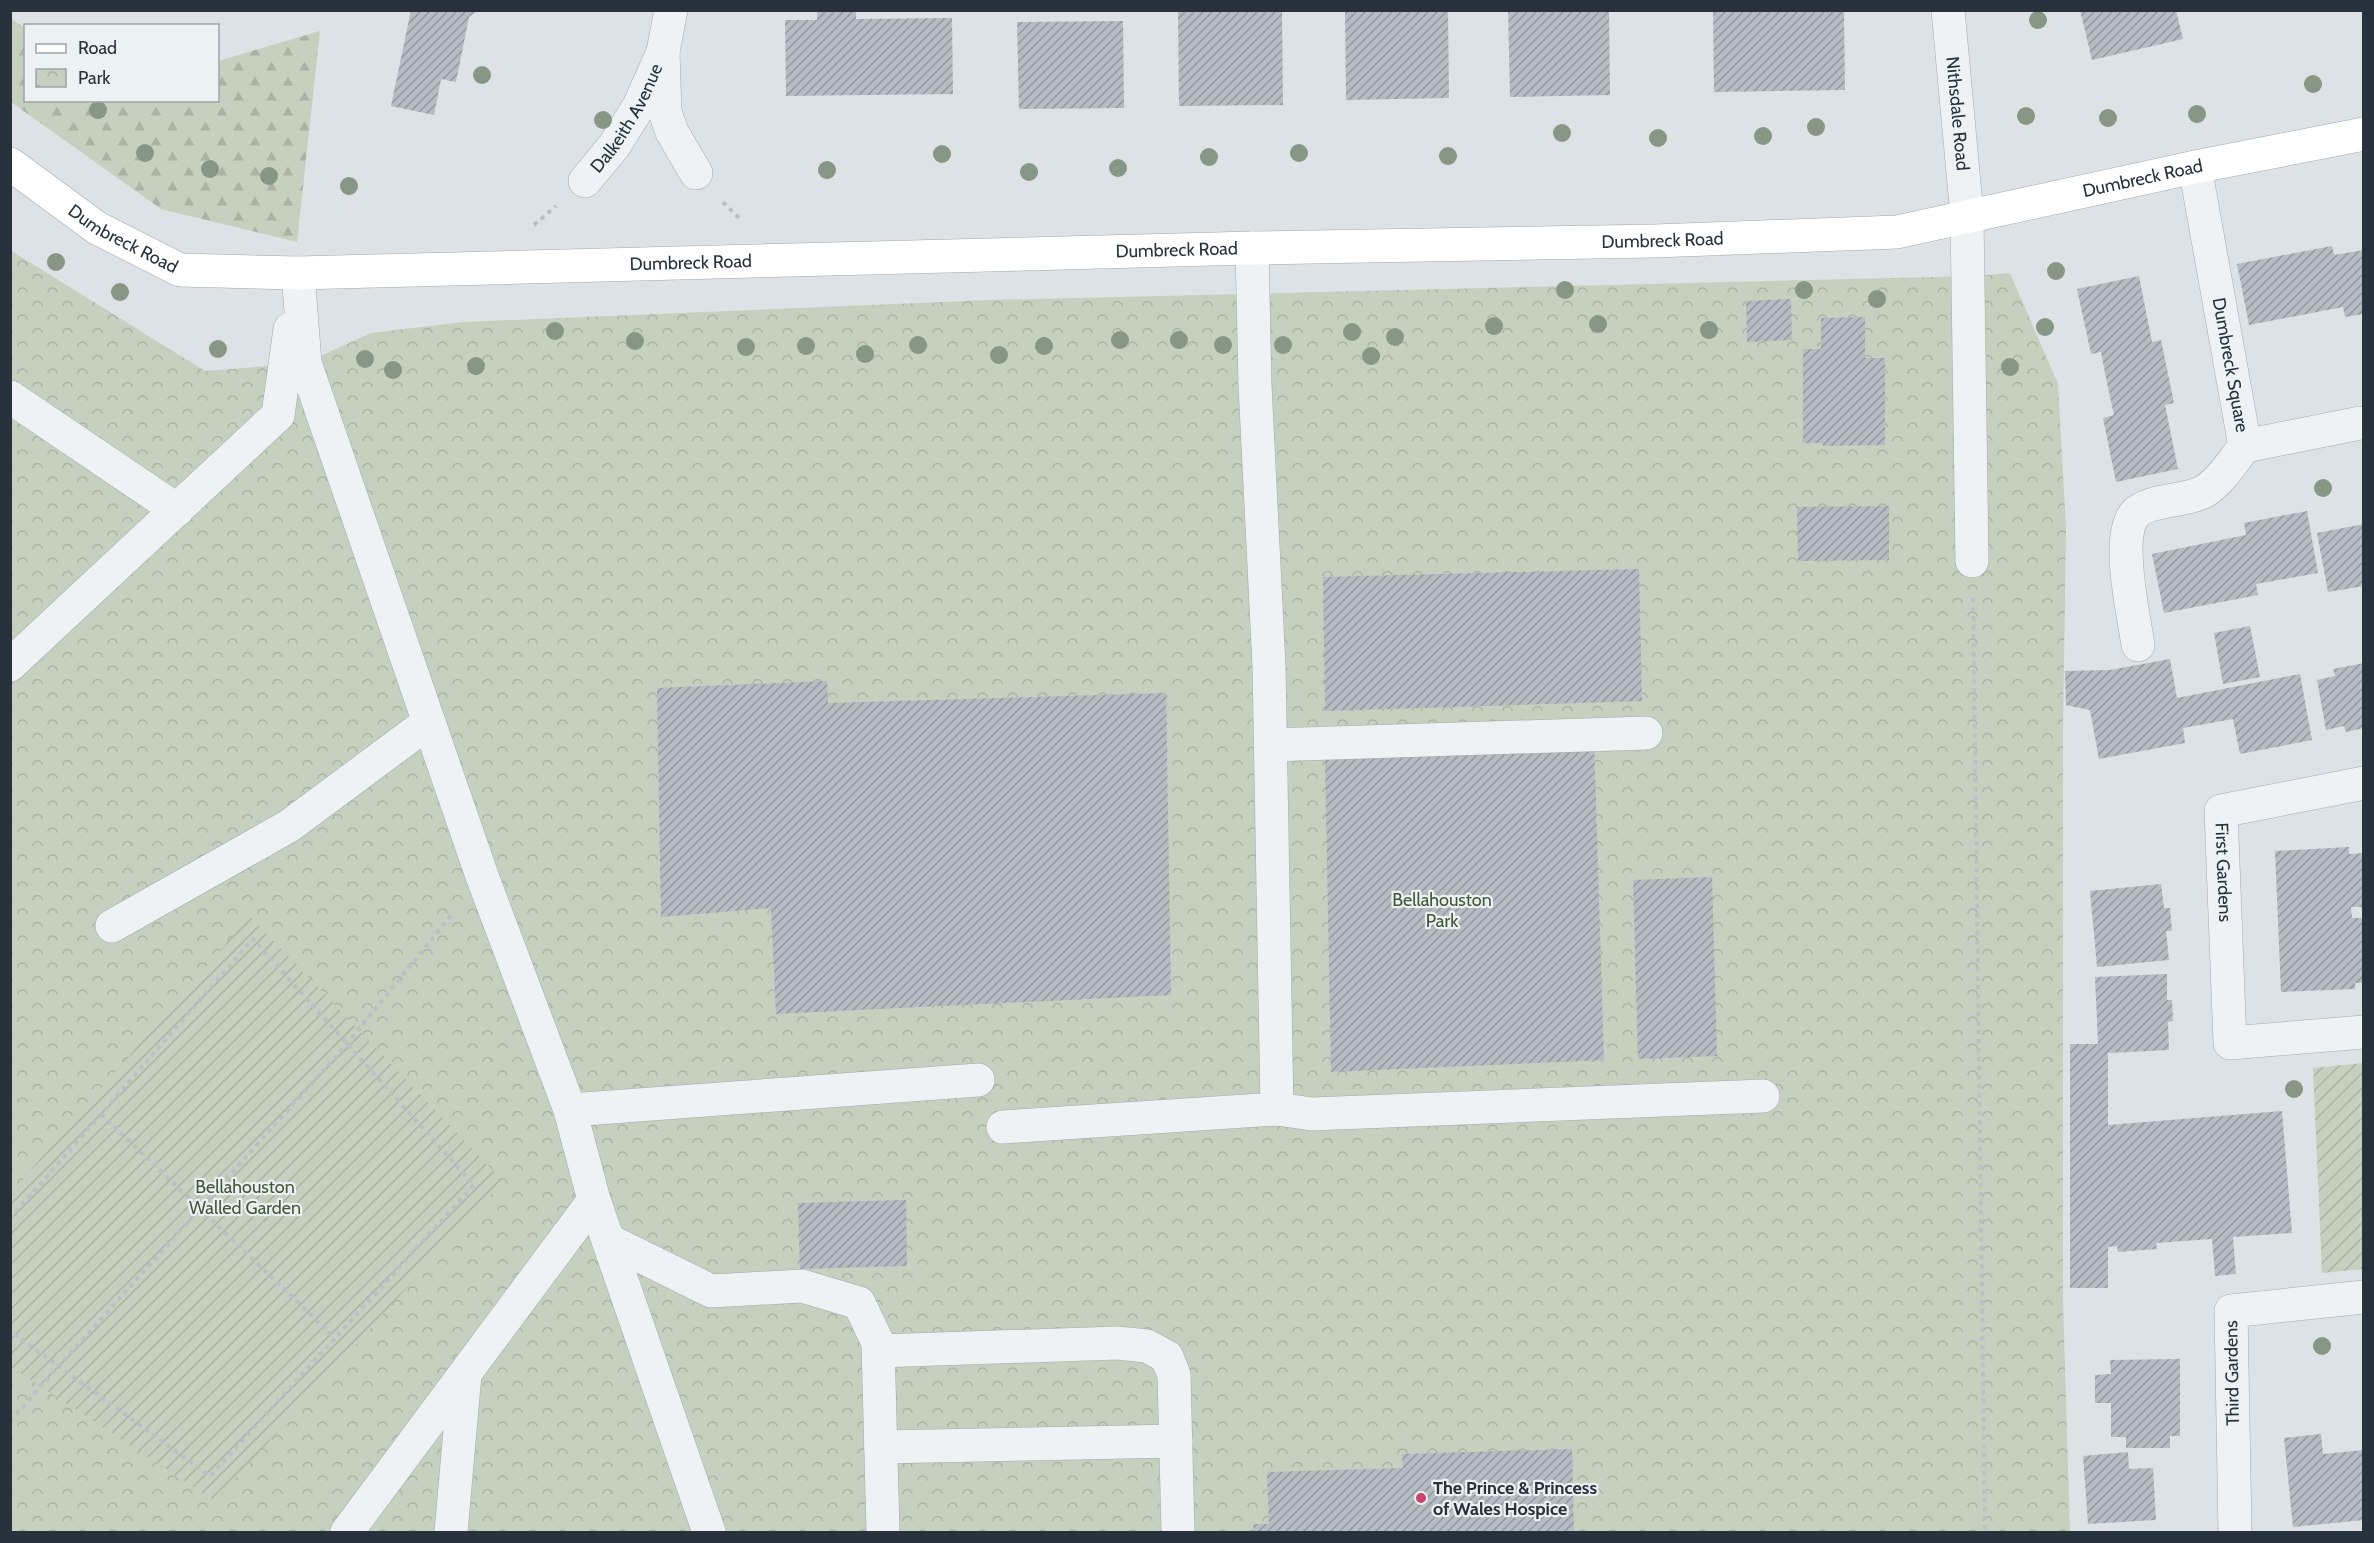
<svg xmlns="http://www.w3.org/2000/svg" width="2374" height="1543" font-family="Cabin,sans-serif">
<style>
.forest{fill:url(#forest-firs)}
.park{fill:url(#park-crowns)}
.garden{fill:url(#garden-furrows)}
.building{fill:url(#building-hatch)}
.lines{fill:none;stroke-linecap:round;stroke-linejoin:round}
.minor-casing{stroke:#a3aab0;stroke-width:34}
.major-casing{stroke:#9da8b1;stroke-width:34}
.path{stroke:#bbc0c5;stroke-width:4;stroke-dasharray:4.5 4.5;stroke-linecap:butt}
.minor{stroke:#eff2f5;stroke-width:33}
.major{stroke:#fff;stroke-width:33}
.tree{fill:#879685}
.poi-dot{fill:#c7466e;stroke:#ecf1f4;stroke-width:2}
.labels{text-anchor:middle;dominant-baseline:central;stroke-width:4.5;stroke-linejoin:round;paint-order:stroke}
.street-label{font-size:18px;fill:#27323c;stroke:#ecf1f4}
.park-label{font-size:18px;fill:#415735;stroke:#ecf1f4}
.poi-label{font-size:18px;font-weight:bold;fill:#27323c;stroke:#ecf1f4;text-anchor:start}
</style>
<defs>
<pattern id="forest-firs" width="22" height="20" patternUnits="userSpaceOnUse" patternTransform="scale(1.5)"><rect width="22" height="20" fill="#c6d0be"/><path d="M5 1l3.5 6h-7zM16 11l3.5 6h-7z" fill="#aab3a4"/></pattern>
<pattern id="park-crowns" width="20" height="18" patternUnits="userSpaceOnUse" patternTransform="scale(1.5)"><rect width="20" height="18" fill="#c6d0be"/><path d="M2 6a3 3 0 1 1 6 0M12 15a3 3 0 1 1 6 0" fill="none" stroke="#aab3a4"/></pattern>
<pattern id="garden-furrows" width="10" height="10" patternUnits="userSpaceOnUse" patternTransform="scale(1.5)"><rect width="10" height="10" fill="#c6d0be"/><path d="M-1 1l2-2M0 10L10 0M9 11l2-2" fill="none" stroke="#aab3a4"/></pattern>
<pattern id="building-hatch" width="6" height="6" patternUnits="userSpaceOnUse" patternTransform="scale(1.5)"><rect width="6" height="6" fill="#b5bcc3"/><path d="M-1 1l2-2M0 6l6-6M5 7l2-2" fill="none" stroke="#9399a0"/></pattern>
</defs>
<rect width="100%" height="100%" fill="#dde2e6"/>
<path class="forest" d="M10 18 25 28 26 100H218V61L320 31 297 242 161 209 11 102Z"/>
<path class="park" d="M10 250 205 371 305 363 371 333 464 322 991 300 1976 276 2010 273 2058 384 2066 528 2063 727V1302L2070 1532H11Z"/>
<path class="garden" d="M250 916 503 1181 215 1501 11 1367V1193Z
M2363 1063V1269L2322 1273 2313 1068Z"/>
<path class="building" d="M411 10H478L469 17 456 82 441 79 434 115 391 106Z
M817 10H856V19L952 18 953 94 786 96 785 20H817Z
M1282 10 1283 105 1179 106 1178 11Z
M1345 10H1448L1449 98 1346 100Z
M1508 10H1609L1610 95 1510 97Z
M1713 10H1844L1845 90 1714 92Z
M2080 10H2176L2183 39 2092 60Z
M1123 21 1124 108 1019 109 1017 22Z
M2332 246 2334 255 2364 250V314L2345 317 2343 307 2249 325 2237 264Z
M2139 276 2152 342 2161 340 2174 403 2165 405 2178 469 2116 482 2103 418 2114 415 2107 383 2101 352 2091 354 2077 289Z
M1791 299 1792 340 1747 342 1746 301Z
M1865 317V358H1885V445L1823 446V443H1803V349H1821V318Z
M1889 506V560L1798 561 1797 507Z
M2307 511 2318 573 2256 584 2258 595 2164 613 2152 554 2246 535 2244 523Z
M2364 524V586L2328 592 2317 533Z
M1639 569 1642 701 1325 711 1323 577Z
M2250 626 2260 677 2223 684 2214 633Z
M2170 659 2177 698 2300 674 2312 740 2240 754 2233 719 2183 728 2185 743 2099 759 2090 710 2066 705 2065 671 2110 670Z
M2364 663V728L2346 732 2344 726 2326 730 2317 680 2335 676 2333 669Z
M827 681 828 703 1166 693 1171 995 776 1014 771 908 661 917 657 688Z
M1594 740 1604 1060 1331 1072 1325 757Z
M2349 847V854L2364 853V907H2351L2352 918H2364V983H2355V989L2281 992 2275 851Z
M1712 877 1717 1056 1638 1059 1633 880Z
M2161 884 2164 908H2170L2172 931H2166L2169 960 2097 967 2090 891Z
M2167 974V1000H2172L2173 1021 2168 1022 2169 1050 2108 1053V1125L2282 1111 2292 1233 2233 1237 2236 1274 2215 1276 2212 1239 2156 1243 2157 1249 2118 1252 2117 1246 2108 1247V1288H2070V1044H2098L2095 977Z
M906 1200 907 1266 800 1269 798 1203Z
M2180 1359V1436H2170V1448H2126V1437H2111V1403H2095V1375L2111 1374 2110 1360Z
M2321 1434 2323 1454 2364 1450V1520L2293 1527 2284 1438Z
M1572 1449 1574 1532H1254L1253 1524H1269L1267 1472 1403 1468 1402 1454Z
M2128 1452 2129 1469 2153 1468 2156 1520 2088 1524 2083 1456Z"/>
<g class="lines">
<g class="minor-casing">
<g id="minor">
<path id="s1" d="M1948 10 1967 216 1972 561"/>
<path d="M663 52 671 10"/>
<path id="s2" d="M2195 167 2245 446 2360 423"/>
<path id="s3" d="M585 181 614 146 639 106 663 52 665 112 672 132 696 173"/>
<path d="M298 273 305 363 482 876 570 1110 594 1200 709 1532"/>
<path d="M10 397 177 510"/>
<path d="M2138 645C2134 616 2115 537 2135 514 2148 499 2186 502 2205 491 2221 481 2233 461 2245 446"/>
<path d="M10 665 278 415 290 329"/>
<path d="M1270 745 1646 733"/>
<path id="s4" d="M2364 783 2221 811 2230 1043 2364 1032"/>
<path d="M112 926 289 826 429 722"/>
<path d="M1277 1109 1312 1114 1763 1096"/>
<path d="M570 1110 978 1080"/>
<path d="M1003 1127 1277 1109 1269 666 1255 385 1252 248"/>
<path d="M608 1240 711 1291 802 1286 859 1303 878 1343 883 1532"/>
<path d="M879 1351 1117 1343 1147 1346 1167 1357 1174 1375 1178 1532"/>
<path d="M881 1447 1176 1441"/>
<path d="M347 1532 594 1200"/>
<path d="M451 1532 465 1374"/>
<path d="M2235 1532 2231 1311 2364 1297"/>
</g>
</g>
<g class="major-casing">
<g id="major">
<path id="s5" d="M10 164 97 228 180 270 298 273 1252 248 1655 241 1897 232 2195 167 2364 134"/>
</g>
</g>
<path class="path" d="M723 202 741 220
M534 225 556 206
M1973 598 1985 1532
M101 1114 335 1338
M10 1219 253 939 474 1185 210 1476 10 1331
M10 1421 347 1044 453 913"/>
<use href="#minor" class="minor"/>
<use href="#major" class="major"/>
</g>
<g class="tree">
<circle cx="2038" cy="20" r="9"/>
<circle cx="482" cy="75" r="9"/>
<circle cx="2313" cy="84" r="9"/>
<circle cx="98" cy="110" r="9"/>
<circle cx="2197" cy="114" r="9"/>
<circle cx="2026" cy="116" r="9"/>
<circle cx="2108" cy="118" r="9"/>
<circle cx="603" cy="120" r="9"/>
<circle cx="1816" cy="127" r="9"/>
<circle cx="1562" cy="133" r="9"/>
<circle cx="1763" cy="136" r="9"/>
<circle cx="1658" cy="138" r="9"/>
<circle cx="145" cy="153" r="9"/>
<circle cx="1299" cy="153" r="9"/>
<circle cx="942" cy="154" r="9"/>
<circle cx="1448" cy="156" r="9"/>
<circle cx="1209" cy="157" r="9"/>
<circle cx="1118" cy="168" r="9"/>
<circle cx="210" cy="169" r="9"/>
<circle cx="827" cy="170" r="9"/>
<circle cx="1029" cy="172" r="9"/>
<circle cx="269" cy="176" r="9"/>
<circle cx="349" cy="186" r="9"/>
<circle cx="56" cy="262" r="9"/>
<circle cx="2056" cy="271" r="9"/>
<circle cx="1565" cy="290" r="9"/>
<circle cx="1804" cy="290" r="9"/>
<circle cx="120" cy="292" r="9"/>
<circle cx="1877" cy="299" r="9"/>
<circle cx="1598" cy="324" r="9"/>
<circle cx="1494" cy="326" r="9"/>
<circle cx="2045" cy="327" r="9"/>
<circle cx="1709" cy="330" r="9"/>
<circle cx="555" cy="331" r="9"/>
<circle cx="1352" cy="332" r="9"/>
<circle cx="1395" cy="337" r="9"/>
<circle cx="1120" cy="340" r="9"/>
<circle cx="1179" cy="340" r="9"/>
<circle cx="635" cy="341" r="9"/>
<circle cx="918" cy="345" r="9"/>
<circle cx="1223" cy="345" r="9"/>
<circle cx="1283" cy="345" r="9"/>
<circle cx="806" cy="346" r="9"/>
<circle cx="1044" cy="346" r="9"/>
<circle cx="746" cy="347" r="9"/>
<circle cx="218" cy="349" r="9"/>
<circle cx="865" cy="354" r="9"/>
<circle cx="999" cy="355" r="9"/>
<circle cx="1371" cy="356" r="9"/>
<circle cx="365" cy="359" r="9"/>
<circle cx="476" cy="366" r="9"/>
<circle cx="2010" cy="367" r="9"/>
<circle cx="393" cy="370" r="9"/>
<circle cx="2323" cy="488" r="9"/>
<circle cx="2294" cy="1089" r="9"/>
<circle cx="2322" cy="1346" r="9"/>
</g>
<circle class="poi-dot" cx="1421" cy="1498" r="6"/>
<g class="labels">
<g class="street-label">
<text stroke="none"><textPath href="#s1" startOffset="104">Nithsdale Road</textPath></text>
<text stroke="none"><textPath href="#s3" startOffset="76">Dalkeith Avenue</textPath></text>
<text stroke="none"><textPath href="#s5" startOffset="2170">Dumbreck Road</textPath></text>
<text stroke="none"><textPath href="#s5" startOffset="136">Dumbreck Road</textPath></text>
<text stroke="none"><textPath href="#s5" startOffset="1684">Dumbreck Road</textPath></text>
<text stroke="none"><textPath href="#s5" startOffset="1198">Dumbreck Road</textPath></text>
<text stroke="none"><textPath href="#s5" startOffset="712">Dumbreck Road</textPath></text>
<text stroke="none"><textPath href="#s2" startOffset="201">Dumbreck Square</textPath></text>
<text stroke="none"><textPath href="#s4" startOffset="207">First Gardens</textPath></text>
<text transform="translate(2232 1373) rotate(-91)">Third Gardens</text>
</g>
<g class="park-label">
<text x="1442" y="900">Bellahouston<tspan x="1442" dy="21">Park</tspan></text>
<text x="245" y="1187">Bellahouston<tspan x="245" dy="21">Walled Garden</tspan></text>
</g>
<g class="poi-label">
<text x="1433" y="1488">The Prince &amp; Princess<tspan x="1433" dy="21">of Wales Hospice</tspan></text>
</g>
</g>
<rect width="2374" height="1543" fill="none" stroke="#27323c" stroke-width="24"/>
<rect x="24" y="24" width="195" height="78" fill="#ecf1f4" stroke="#9da5aa" stroke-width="1.5"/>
<rect x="36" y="44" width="30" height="9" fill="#ffffff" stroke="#9da5aa" stroke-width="1.5"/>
<text x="78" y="54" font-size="18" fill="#27323c">Road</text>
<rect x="36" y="69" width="30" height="18" fill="url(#park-crowns)" stroke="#9da5aa" stroke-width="1.5"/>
<text x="78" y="84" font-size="18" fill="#27323c">Park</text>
</svg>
